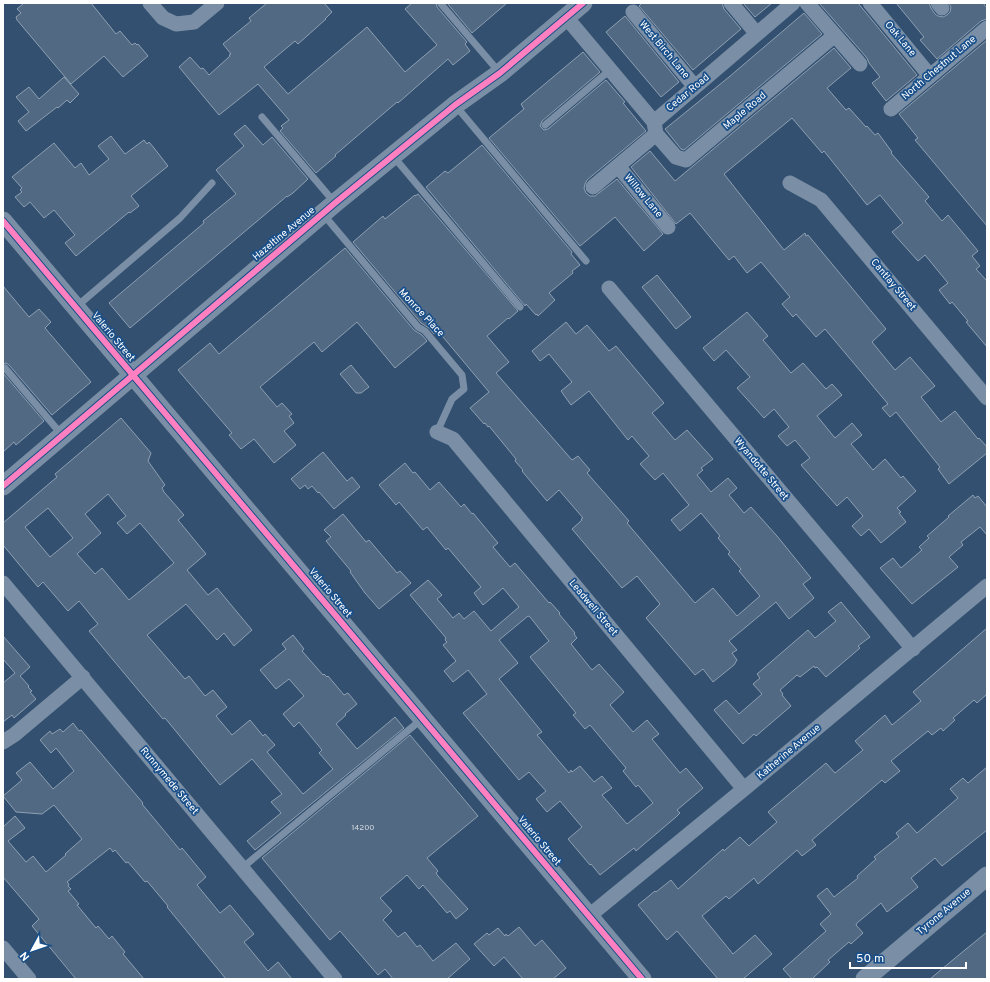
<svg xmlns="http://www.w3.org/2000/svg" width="990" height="982" font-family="Overpass,sans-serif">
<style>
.building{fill:#516982;stroke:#8ea0b3;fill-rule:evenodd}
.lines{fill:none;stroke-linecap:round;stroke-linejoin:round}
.service{stroke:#7a8fa5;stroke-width:7}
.minor{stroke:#7a8fa5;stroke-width:15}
.tertiary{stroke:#7a8fa5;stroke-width:19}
.cycleway-casing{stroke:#194f8a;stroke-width:8}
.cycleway{stroke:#ff80c0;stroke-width:6}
.labels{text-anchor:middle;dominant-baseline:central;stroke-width:3.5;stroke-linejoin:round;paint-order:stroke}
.number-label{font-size:8px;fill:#d4dae0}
.street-label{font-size:10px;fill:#fff;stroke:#194f8a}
</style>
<rect width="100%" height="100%" fill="#335070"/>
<path class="building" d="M24 3H91L116 34 120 31 132 45 135 43 137 45 138 44 148 56 123 77 104 56 71 84 17 20 16 17 21 13 17 9Z
M267 3H324L332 12 325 19H326L298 44 295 41 264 67 288 94 367 27 405 72 437 45 405 9 412 3H436L437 7 467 42 465 44 470 51 453 65 448 59 398 103 397 102 335 155 336 156 316 173 280 131 283 128 281 126 289 120 258 84 219 115 179 67 190 57 201 69 203 68 209 75 230 56 229 55 231 54 223 44 251 21 249 18Z
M447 3H507L472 33Z
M642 3H722L724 9 741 29 693 70 639 6Z
M743 3H772L755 17Z
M819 3H858L917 75 886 101 872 83 880 77 869 63 867 58Z
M896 3H929L931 8 935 14 938 16 943 17 947 15 950 12 951 7 949 3H983L987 8V19L981 21 937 59 920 40 924 37Z
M804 13 822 34 684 150 681 149 665 129 729 77Z
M625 16 679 82 661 97 606 32Z
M987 40V226L915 140 918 138 899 114Z
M834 48 851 68 827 88 846 110 849 108 866 127 867 126 875 135 878 133 892 152 891 153 929 197 925 201 942 221 948 215 978 251 972 256 980 266 976 269 987 281V347L966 322 968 321 952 302 950 304 939 290 948 283 925 255 918 261 892 232 903 223 880 195 867 205 824 151 822 153 792 118 724 174 784 250 805 233 806 236 808 235 886 329 872 342 895 370 910 357 935 386 921 397 941 422 955 411 978 439 979 438 987 447V453L949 484 938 469 940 467 896 412 890 417 882 408 888 404 825 329 816 337 796 314 793 317 782 304 790 297 761 262 747 273 734 256 729 260 690 213 676 224 631 167 650 151 675 181Z
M583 52 600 72 542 121 540 126 544 130 548 129 606 80 625 102 623 103 646 131 587 180 585 184 584 188 586 193 590 196H595L617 179 663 234 644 251 615 217 580 246 489 138 524 109 521 104Z
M64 77 79 94 70 103 67 100 58 108 57 107 26 131 18 121 29 112 16 97 29 87 39 99Z
M245 125 263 145 272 137 308 179 293 193 287 197V196L130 328 109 303 204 223 203 221 236 194 216 170 244 146 234 134Z
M111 136 125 154 144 140 147 144 149 142 154 148 168 166 131 196 139 206 130 213 129 212 76 256 65 243 75 235 54 210 44 218 30 202 24 207 15 197 22 192 20 190 22 188 12 177 54 143 75 168 81 163 89 175 109 159 98 146Z
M482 145 572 252 571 254 580 265 572 271 573 273 549 293 555 300 538 316 537 314 536 315 526 304 525 306 426 187 445 171 448 173Z
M418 194 518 311 509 319 508 318 487 336 509 362 496 373 572 460 578 456 590 470 587 473 629 521 627 523 695 603 713 588 737 616 760 596 739 571 741 569 728 554 730 552 718 538 720 536 701 513 680 531 671 520 689 505 663 473 655 480 640 464 649 456 632 436 628 440 589 391 571 405 561 391 572 382 549 354 540 361 532 351 566 322 576 334 587 325 609 351 616 346 664 403 652 413 675 440 687 430 713 459 701 468 703 470 697 475 711 492 728 478 737 488 729 495 744 513 751 507 777 536 811 578 803 584 814 598 789 619 776 602 729 641 737 650 732 653 737 660 734 665 713 682 703 669 695 675 646 618 660 604 637 576 622 588 572 529 582 520 581 519 583 518 559 490 547 501 522 471 523 470 515 461 516 459 489 426 488 427 485 423 484 424 470 408 489 392 438 331 434 334 429 328 421 323 353 242 383 216 385 219 415 195V196Z
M345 248 414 330 422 335 427 341 395 368 357 322 322 352 314 342 260 387 277 407 282 403 292 414 289 416 294 423 284 431 296 445 274 463 254 439 241 449 229 435 232 433 178 370 210 343 219 354Z
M657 275 691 317 676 329 642 287Z
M3 286 29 317 39 309 51 322 45 328 91 382 52 415 9 365 6 363 3 364Z
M747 312 768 336 763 340 791 373 803 363 826 389 832 384 842 395 817 416 835 438 852 423 862 435 851 444 873 470 885 459 901 478 903 476 916 491 897 508 901 512 899 513 906 522 881 543 869 529 861 536 852 526 863 516 847 497 837 506 801 465 810 458 795 440 787 446 778 436 789 427 774 409 764 418 737 388 750 377 726 350 714 361 703 348Z
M351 365 369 387 361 393H356L340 374Z
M3 373 44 421 16 445 14 442 3 452Z
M121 418 151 453 148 461 165 485 162 488 164 492 184 515 178 520 206 554 187 570 208 595 217 588 252 630 234 646 224 633 217 640 186 604 147 635 185 679 189 676 205 696 213 690 227 707 216 716 232 735 250 720 263 736 265 734 275 745 267 752 303 794 333 769 319 753 322 750 299 722 294 727 283 714 304 696 289 679 276 689 260 670 286 649 282 644 293 635 304 649 302 651 323 675 324 674 327 677 328 676 344 695 348 693 357 704 345 714 346 715 336 724 357 749 395 717 404 728 255 850 247 841 281 813 271 802 282 794 252 759 220 785 165 718 163 719 139 691 89 631 98 624 79 601 68 611 43 582 38 587 3 545V523L57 477 55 474ZM108 494 126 516 117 523 127 534 140 523 174 563 129 600 102 568 95 574 77 554 101 533 85 514ZM48 508 73 538 50 557 25 527Z
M323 452 347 481 352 477 360 487 334 509 319 492 318 493 312 486 308 489 305 485 300 489 291 479Z
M405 463 413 473 415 472 430 490 439 482 461 507 464 504 472 514 473 513 498 543 493 547 510 567 515 563 549 603 550 602 560 613 559 614 575 633 574 634 577 638 571 644 592 670 599 664 624 692 610 705 633 732 647 720 659 734 652 739 680 773 686 768 703 788 677 810 680 813 676 817 650 839 636 851 634 848 600 875 591 864 590 865 568 839 582 827 560 801 547 812 536 799 546 791 529 772 519 780 463 713 487 694 468 670 453 682 444 671 456 661 443 645 447 642 445 640 446 638 410 595 428 580 442 595 437 599 453 618 459 613 464 619 474 611 491 631 519 607 503 588 483 605 474 593 481 587 448 548 446 550 427 527 423 530 399 502 396 505 379 485ZM528 616 530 617 549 641 530 657 576 713 573 715 585 729 590 725 626 768 623 771 636 787 638 785 653 803 627 824 602 795 612 788 602 776 594 782 580 766 572 772 571 770 569 773 537 735 542 732 499 679 518 663 499 640Z
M973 495 975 498 978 496 987 507V535L980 527 961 542 963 545 949 557 958 567 912 604 880 568 893 558 901 568 922 550 919 547 929 538 927 536 949 517 948 516Z
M343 514 366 542 369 540 397 573 400 571 411 583 379 609 365 593 350 572 351 571 326 541 331 537 324 530Z
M841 602 870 637 858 646 860 648 826 677 817 667 815 668 814 666 800 677 797 675 780 690 783 694 782 695 791 706 756 736 754 734 743 744 714 710 726 700 739 714 762 694 753 684 760 678 757 674 808 630 815 638 836 621 828 612Z
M987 628V694L977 703 974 700 953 718 955 720 943 731 941 728 932 735 928 731 891 761 900 771 885 783 882 780 812 840 816 845 802 856 797 850 758 884 754 878 729 899 726 896 702 916 733 954 755 935 772 954 743 979H718L677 931 667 940 638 905 655 891 656 892 671 880 678 889 723 849 724 851 740 837 749 846 777 822 768 812 826 763 835 773 863 750 855 741 885 715 892 725 921 701 913 692Z
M3 636 30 667 20 676 29 686 28 687 32 691 30 692 36 699 14 718 12 715 3 722V683L15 673 3 659Z
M73 723 79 731 81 730 132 790 143 803 142 804 180 850 182 848 206 877 197 885 220 913 230 905 254 934 244 942 268 971 278 962 292 979H226L167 907 168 906 147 881 145 882 128 862 126 863 115 850 113 852 110 848 67 882 69 884 68 886 71 889 68 891 79 904 77 905 96 928 98 926 109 939 112 936 125 952 123 954 144 979H76L32 926 39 919 3 877V827L15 816 25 828 8 841 26 862 33 856 46 872 66 855 65 854 82 839 54 805 42 814 16 812 3 796 22 780 16 773 30 762 53 789 74 771 56 748 51 753 40 740 50 731 52 734 60 729 63 732Z
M410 735 478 816 427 858 438 871 436 873 438 876 468 909 456 919 450 911 447 913 423 885 419 889 407 875 380 898 392 911 383 920 398 937 405 932 417 947 420 945 433 961 456 943 470 959 447 979H393L385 969 378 975 340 931 330 940 262 858Z
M987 767V830L942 866 935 858 911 878 918 887 887 912 881 903 857 923 856 925 863 933 851 944 849 942 828 960 830 962 812 979H792L783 969 826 931 820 924 831 914 817 896 827 888 834 897 858 878 857 876 876 859 874 857 899 837 896 833 908 823 917 833 958 798 950 789 963 778 968 783Z
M519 927 535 946 542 940 566 968 553 979H523L504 957 494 966 474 944 487 933 489 935 498 928 505 936 506 934 508 936Z
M987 932V979H930L960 954Z"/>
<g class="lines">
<path class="service" d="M441 4 500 73
M455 105 586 261
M262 117 335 203
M545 125 610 70
M393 156 520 307
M323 214 418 327 425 331 462 375 464 389 452 399 437 432
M76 307 180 218 212 183
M5 368 62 435
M242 868 422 719"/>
<path class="minor" d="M150 3 163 18 176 24 194 22 217 3
M731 3 757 34
M807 3 860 64
M870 3 930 76
M938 3 942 8
M633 12 695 87
M566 17 654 122
M891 109 987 28
M656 134 676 157 686 160 835 35
M618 166 668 227
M790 183 821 200 987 398
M593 187 656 134 654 122 793 3
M609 288 913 649
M437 432 453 439 744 789
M3 583 335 979
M3 742 14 735 83 677
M589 916 744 789 987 586
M3 948 29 979"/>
<path class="tertiary" d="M3 221 642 979
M3 486 335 203 455 105 500 73 583 3
M865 979 987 876"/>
<g class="cycleway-casing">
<path id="cycleway" d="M3 221 642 979
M3 486 335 203 455 105 500 73 583 3"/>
</g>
<use href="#cycleway" class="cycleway"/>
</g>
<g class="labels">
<g class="number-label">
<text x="363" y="828">14200</text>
</g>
<g class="street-label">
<text transform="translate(900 39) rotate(50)">Oak Lane</text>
<text transform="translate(664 50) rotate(50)">West Birch Lane</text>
<text transform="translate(939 68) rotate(-40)">North Chestnut Lane</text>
<text transform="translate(688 93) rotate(-40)">Cedar Road</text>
<text transform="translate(745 111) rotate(-40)">Maple Road</text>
<text transform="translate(643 196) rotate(50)">Willow Lane</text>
<text transform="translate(284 234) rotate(-40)">Hazeltine Avenue</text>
<text transform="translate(893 285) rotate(50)">Cantlay Street</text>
<text transform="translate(421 313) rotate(47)">Monroe Place</text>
<text transform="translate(113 337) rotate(50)">Valerio Street</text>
<text transform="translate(761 469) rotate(50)">Wyandotte Street</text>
<text transform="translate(330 593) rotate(50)">Valerio Street</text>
<text transform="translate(593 608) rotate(50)">Leadwell Street</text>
<text transform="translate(789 752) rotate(-40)">Katherine Avenue</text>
<text transform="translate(169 781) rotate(50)">Runnymede Street</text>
<text transform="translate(539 841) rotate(50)">Valerio Street</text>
<text transform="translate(944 912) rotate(-40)">Tyrone Avenue</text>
</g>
</g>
<rect width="990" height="982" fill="none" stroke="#ffffff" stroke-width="8"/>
<g transform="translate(32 950) rotate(230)" stroke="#194f8a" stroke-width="3" paint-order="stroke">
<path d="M0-3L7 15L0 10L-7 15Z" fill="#ffffff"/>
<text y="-6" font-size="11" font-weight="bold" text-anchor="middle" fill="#ffffff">N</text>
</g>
<path d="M850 962v6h116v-6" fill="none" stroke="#ffffff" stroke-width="2"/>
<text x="856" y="962" font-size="12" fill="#ffffff" stroke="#194f8a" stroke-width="3" paint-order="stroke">50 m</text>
</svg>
